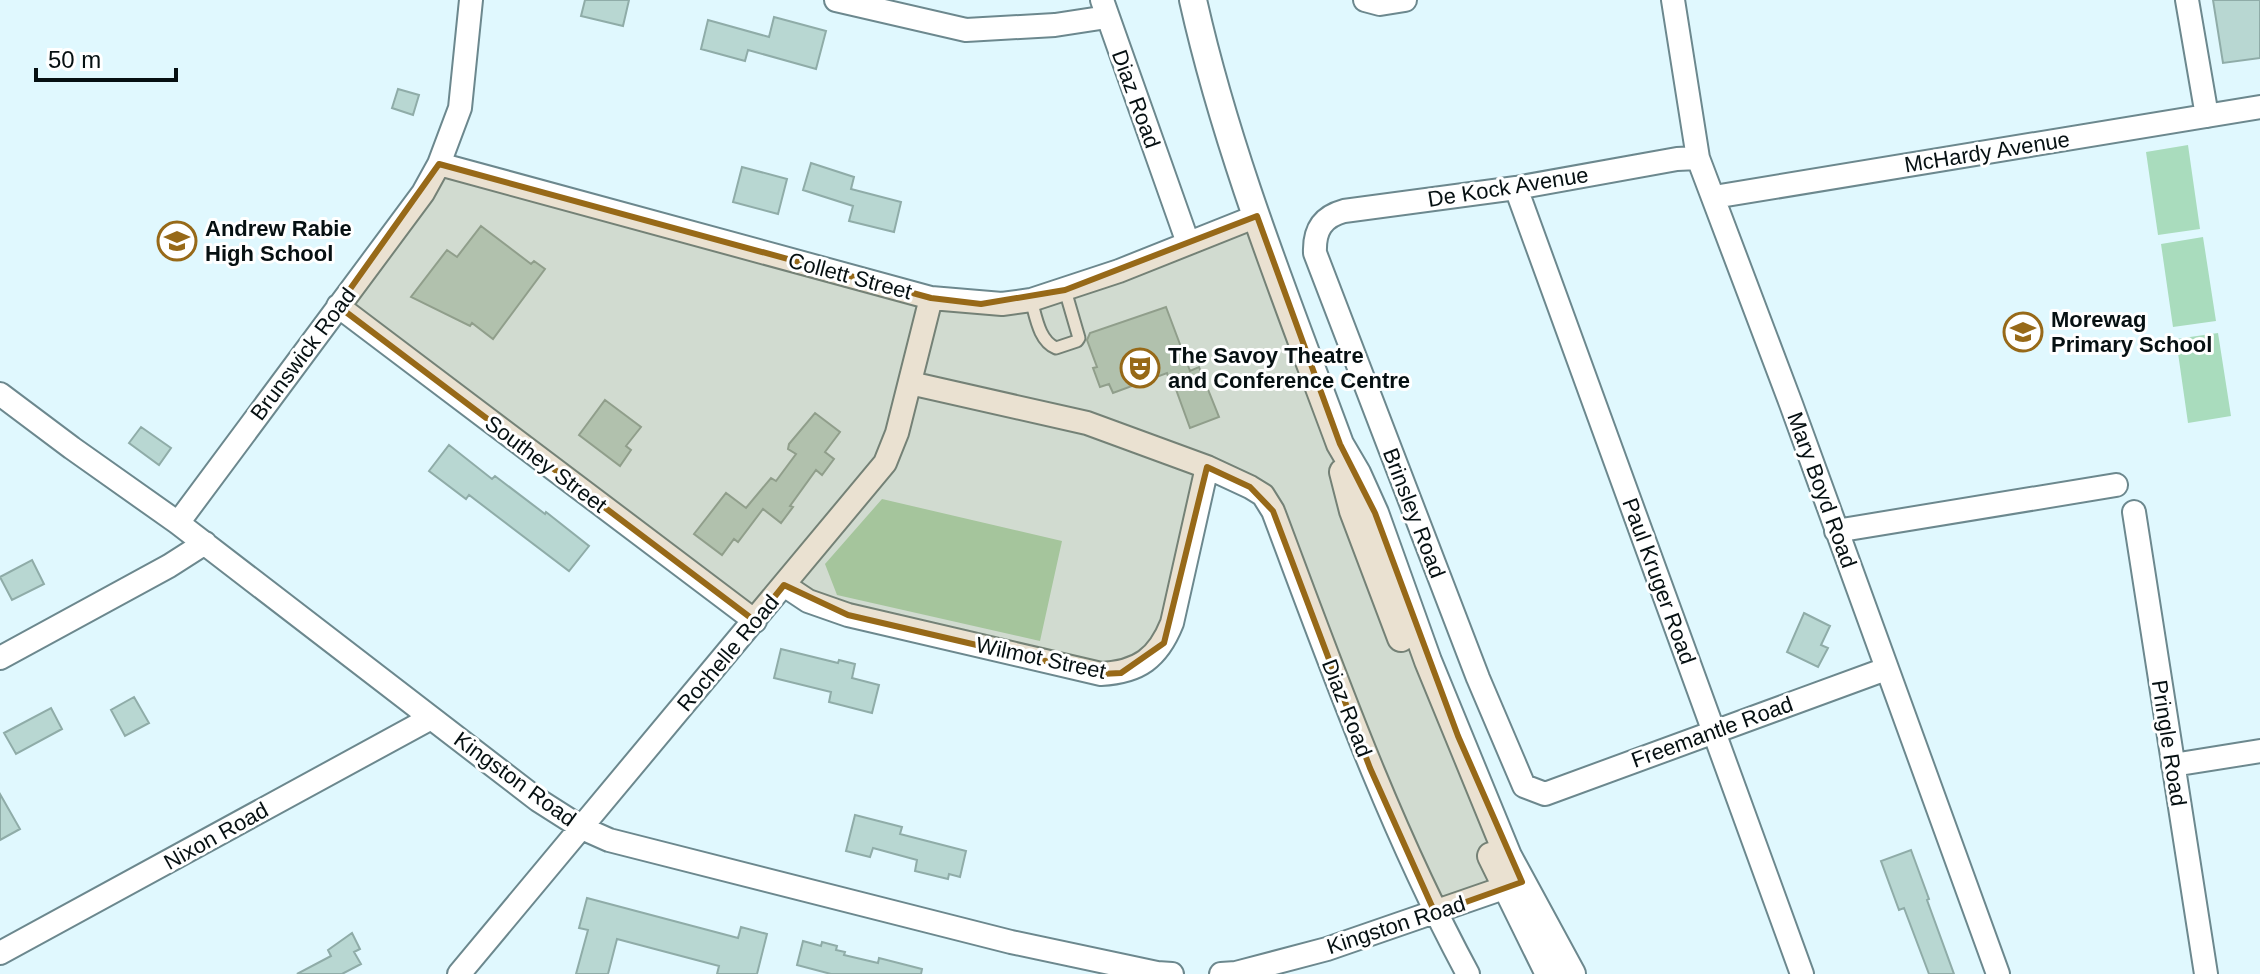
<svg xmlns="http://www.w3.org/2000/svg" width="2260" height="974" font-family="Arial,sans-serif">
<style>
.green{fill:#a9dcbd}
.building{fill:#b8d7d2;stroke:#8faca8;stroke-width:2}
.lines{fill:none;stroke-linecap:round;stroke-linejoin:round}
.service-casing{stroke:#6c888e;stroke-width:15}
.minor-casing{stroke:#6c888e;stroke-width:26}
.tertiary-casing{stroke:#6c888e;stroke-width:30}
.service{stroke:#fff;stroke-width:11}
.minor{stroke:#fff;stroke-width:22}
.tertiary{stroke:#fff;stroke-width:26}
.marked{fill:#976918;fill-opacity:0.2;stroke:#976918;stroke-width:6;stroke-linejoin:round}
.labels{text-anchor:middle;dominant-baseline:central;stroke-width:6;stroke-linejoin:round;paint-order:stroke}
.street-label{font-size:22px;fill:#061012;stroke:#fff}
.poi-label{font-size:22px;font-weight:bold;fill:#061012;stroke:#fff;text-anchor:start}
</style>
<rect width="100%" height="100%" fill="#e0f8fe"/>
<path class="green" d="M2188 145 2200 229 2158 235 2146 152Z
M2203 237 2216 321 2173 327 2161 244Z
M2218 333 2231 416 2188 423 2176 339Z
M882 499 1062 541 1040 641 837 595 825 564Z"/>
<path class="building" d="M585 0H629L623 26 581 16Z
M2213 0H2260V58L2223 63Z
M774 17 826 31 816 69 748 50 745 61 701 49 708 20 769 37Z
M398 89 419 95 413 115 392 108Z
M811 163 854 177 851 189 901 202 894 232 849 221 853 206 803 190Z
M742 167 787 179 778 214 733 202Z
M481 226 531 264 534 261 545 269 493 339 472 323 470 326 411 297 447 250 457 257Z
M1166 307 1190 371 1199 367 1219 417 1190 428 1174 384 1171 386 1167 373 1113 393 1109 384 1100 387 1093 368 1097 367 1087 340 1090 333Z
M605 400 641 427 626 446 631 450 620 466 579 435Z
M815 413 840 432 825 452 834 459 822 475 816 470 790 506 793 507 781 523 763 509 738 542 734 539 722 555 694 534 726 493 746 508 771 478 776 481 796 454 788 449 789 444Z
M141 427 171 448 159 465 129 443Z
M449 445 492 479 495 476 545 514 546 512 589 546 569 571 469 495 466 499 429 471Z
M32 560 44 584 12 600 0 577Z
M1804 613 1830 626 1821 645 1828 648 1818 667 1787 652Z
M781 649 838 663 839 660 855 664 852 678 879 685 872 713 829 702 831 692 774 678Z
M134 697 149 723 125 736 111 710Z
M51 708 62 729 16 754 4 733Z
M0 794 20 829 0 840Z
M855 815 902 827 900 834 966 851 960 877 949 874 948 879 915 871 917 860 873 848 870 857 846 851Z
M1911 850 1929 899 1927 900 1954 974H1929L1904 908 1899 910 1881 861Z
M587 898 738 938 741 927 767 934 757 974H717L719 966 617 939 608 974H576L588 930 579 928Z
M352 933 360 949 354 952 361 964 342 974H297L331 956 328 950Z
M803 941 821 946 822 942 837 946 836 950 845 952 844 955 878 963 879 958 922 969 921 974H831L797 965Z"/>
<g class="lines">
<g class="service-casing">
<path id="service" d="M1031 300C1036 317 1039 341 1056 348L1077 341 1079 338 1065 290"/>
</g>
<g class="minor-casing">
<path id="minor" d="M836 0 966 30 1055 25 1107 17
M1102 0 1188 243
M1365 0 1380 4 1405 0
M1673 0 1698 158 1791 404 1998 974
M2187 0 2207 116
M1698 158 1677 159 1516 188 1344 211C1322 217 1314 230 1315 253L1478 678 1524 786 1545 794 1886 669
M439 164 931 298 1002 304 1031 300 1119 271 1257 216
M1516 188 1802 974
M1714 197 2260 107
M338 306 755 621
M910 383 1087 423 1207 467 1250 487 1263 495 1273 511C1332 668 1388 826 1468 974
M0 394 72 448 178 523 538 800 582 828 609 840 1011 942 1157 973 1172 974
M2134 512 2206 974
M178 523 423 193 439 164 460 108 471 0
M1836 531 2116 485
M784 585 808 601 848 615 1101 674C1139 672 1158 658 1172 623L1207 467
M0 658 169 566 205 543
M2173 765 2260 751
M0 953 431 718
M459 974 885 463 897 433 931 298
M1221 974 1236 973 1327 949 1521 882"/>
</g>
<g class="tertiary-casing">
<path id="tertiary" d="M1193 0C1227 152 1286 298 1340 444L1357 473 1375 513 1428 661 1508 856 1572 974
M1343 472 1353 511 1401 638
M1491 856 1549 974"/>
</g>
<use href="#service" class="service"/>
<use href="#minor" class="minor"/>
<use href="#tertiary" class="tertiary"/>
</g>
<path class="marked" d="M439 164 931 298 981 304 1065 290 1257 216 1340 444 1375 513 1458 736 1522 882 1435 913 1370 768 1273 511 1250 487 1207 467 1164 643 1121 673 1101 674 848 615 784 585 755 621 338 306Z"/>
<defs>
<g id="school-ring" transform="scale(2)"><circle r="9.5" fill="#fff" stroke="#976918" stroke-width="1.5"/><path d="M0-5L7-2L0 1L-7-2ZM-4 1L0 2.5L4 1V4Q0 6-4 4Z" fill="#976918"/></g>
<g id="theatre-ring" transform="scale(2)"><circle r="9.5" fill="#fff" stroke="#976918" stroke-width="1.5"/><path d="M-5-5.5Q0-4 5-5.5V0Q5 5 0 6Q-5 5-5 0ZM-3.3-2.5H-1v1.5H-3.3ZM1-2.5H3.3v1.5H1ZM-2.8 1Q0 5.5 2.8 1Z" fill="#976918"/></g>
</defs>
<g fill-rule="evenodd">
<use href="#school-ring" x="177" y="241"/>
<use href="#school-ring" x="2023" y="332"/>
<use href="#theatre-ring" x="1140" y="368"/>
</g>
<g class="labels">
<g class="street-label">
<text transform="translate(1136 99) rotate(70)">Diaz Road</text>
<text transform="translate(1987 152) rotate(-9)">McHardy Avenue</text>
<text transform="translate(1508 187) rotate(-9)">De Kock Avenue</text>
<text transform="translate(850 276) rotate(15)">Collett Street</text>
<text transform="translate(303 354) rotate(-53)">Brunswick Road</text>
<text transform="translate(546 464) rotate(37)">Southey Street</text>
<text transform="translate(1822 490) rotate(70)">Mary Boyd Road</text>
<text transform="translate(1414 513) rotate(69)">Brinsley Road</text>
<text transform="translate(1659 581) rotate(70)">Paul Kruger Road</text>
<text transform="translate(728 653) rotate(-50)">Rochelle Road</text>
<text transform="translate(1041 658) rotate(12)">Wilmot Street</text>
<text transform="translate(1347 708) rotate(69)">Diaz Road</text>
<text transform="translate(1712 732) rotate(-20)">Freemantle Road</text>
<text transform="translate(2169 743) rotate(81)">Pringle Road</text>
<text transform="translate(515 779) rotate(36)">Kingston Road</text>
<text transform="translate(216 836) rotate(-29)">Nixon Road</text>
<text transform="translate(1396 925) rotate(-18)">Kingston Road</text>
</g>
<g class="poi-label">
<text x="205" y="228">Andrew Rabie<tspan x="205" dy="25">High School</tspan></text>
<text x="2051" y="319">Morewag<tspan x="2051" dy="25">Primary School</tspan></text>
<text x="1168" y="355">The Savoy Theatre<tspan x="1168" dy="25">and Conference Centre</tspan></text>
</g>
</g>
<path d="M36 68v12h140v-12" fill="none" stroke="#061012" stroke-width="4"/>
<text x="48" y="68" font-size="24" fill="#061012" stroke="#ffffff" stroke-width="6" paint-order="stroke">50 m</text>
</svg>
